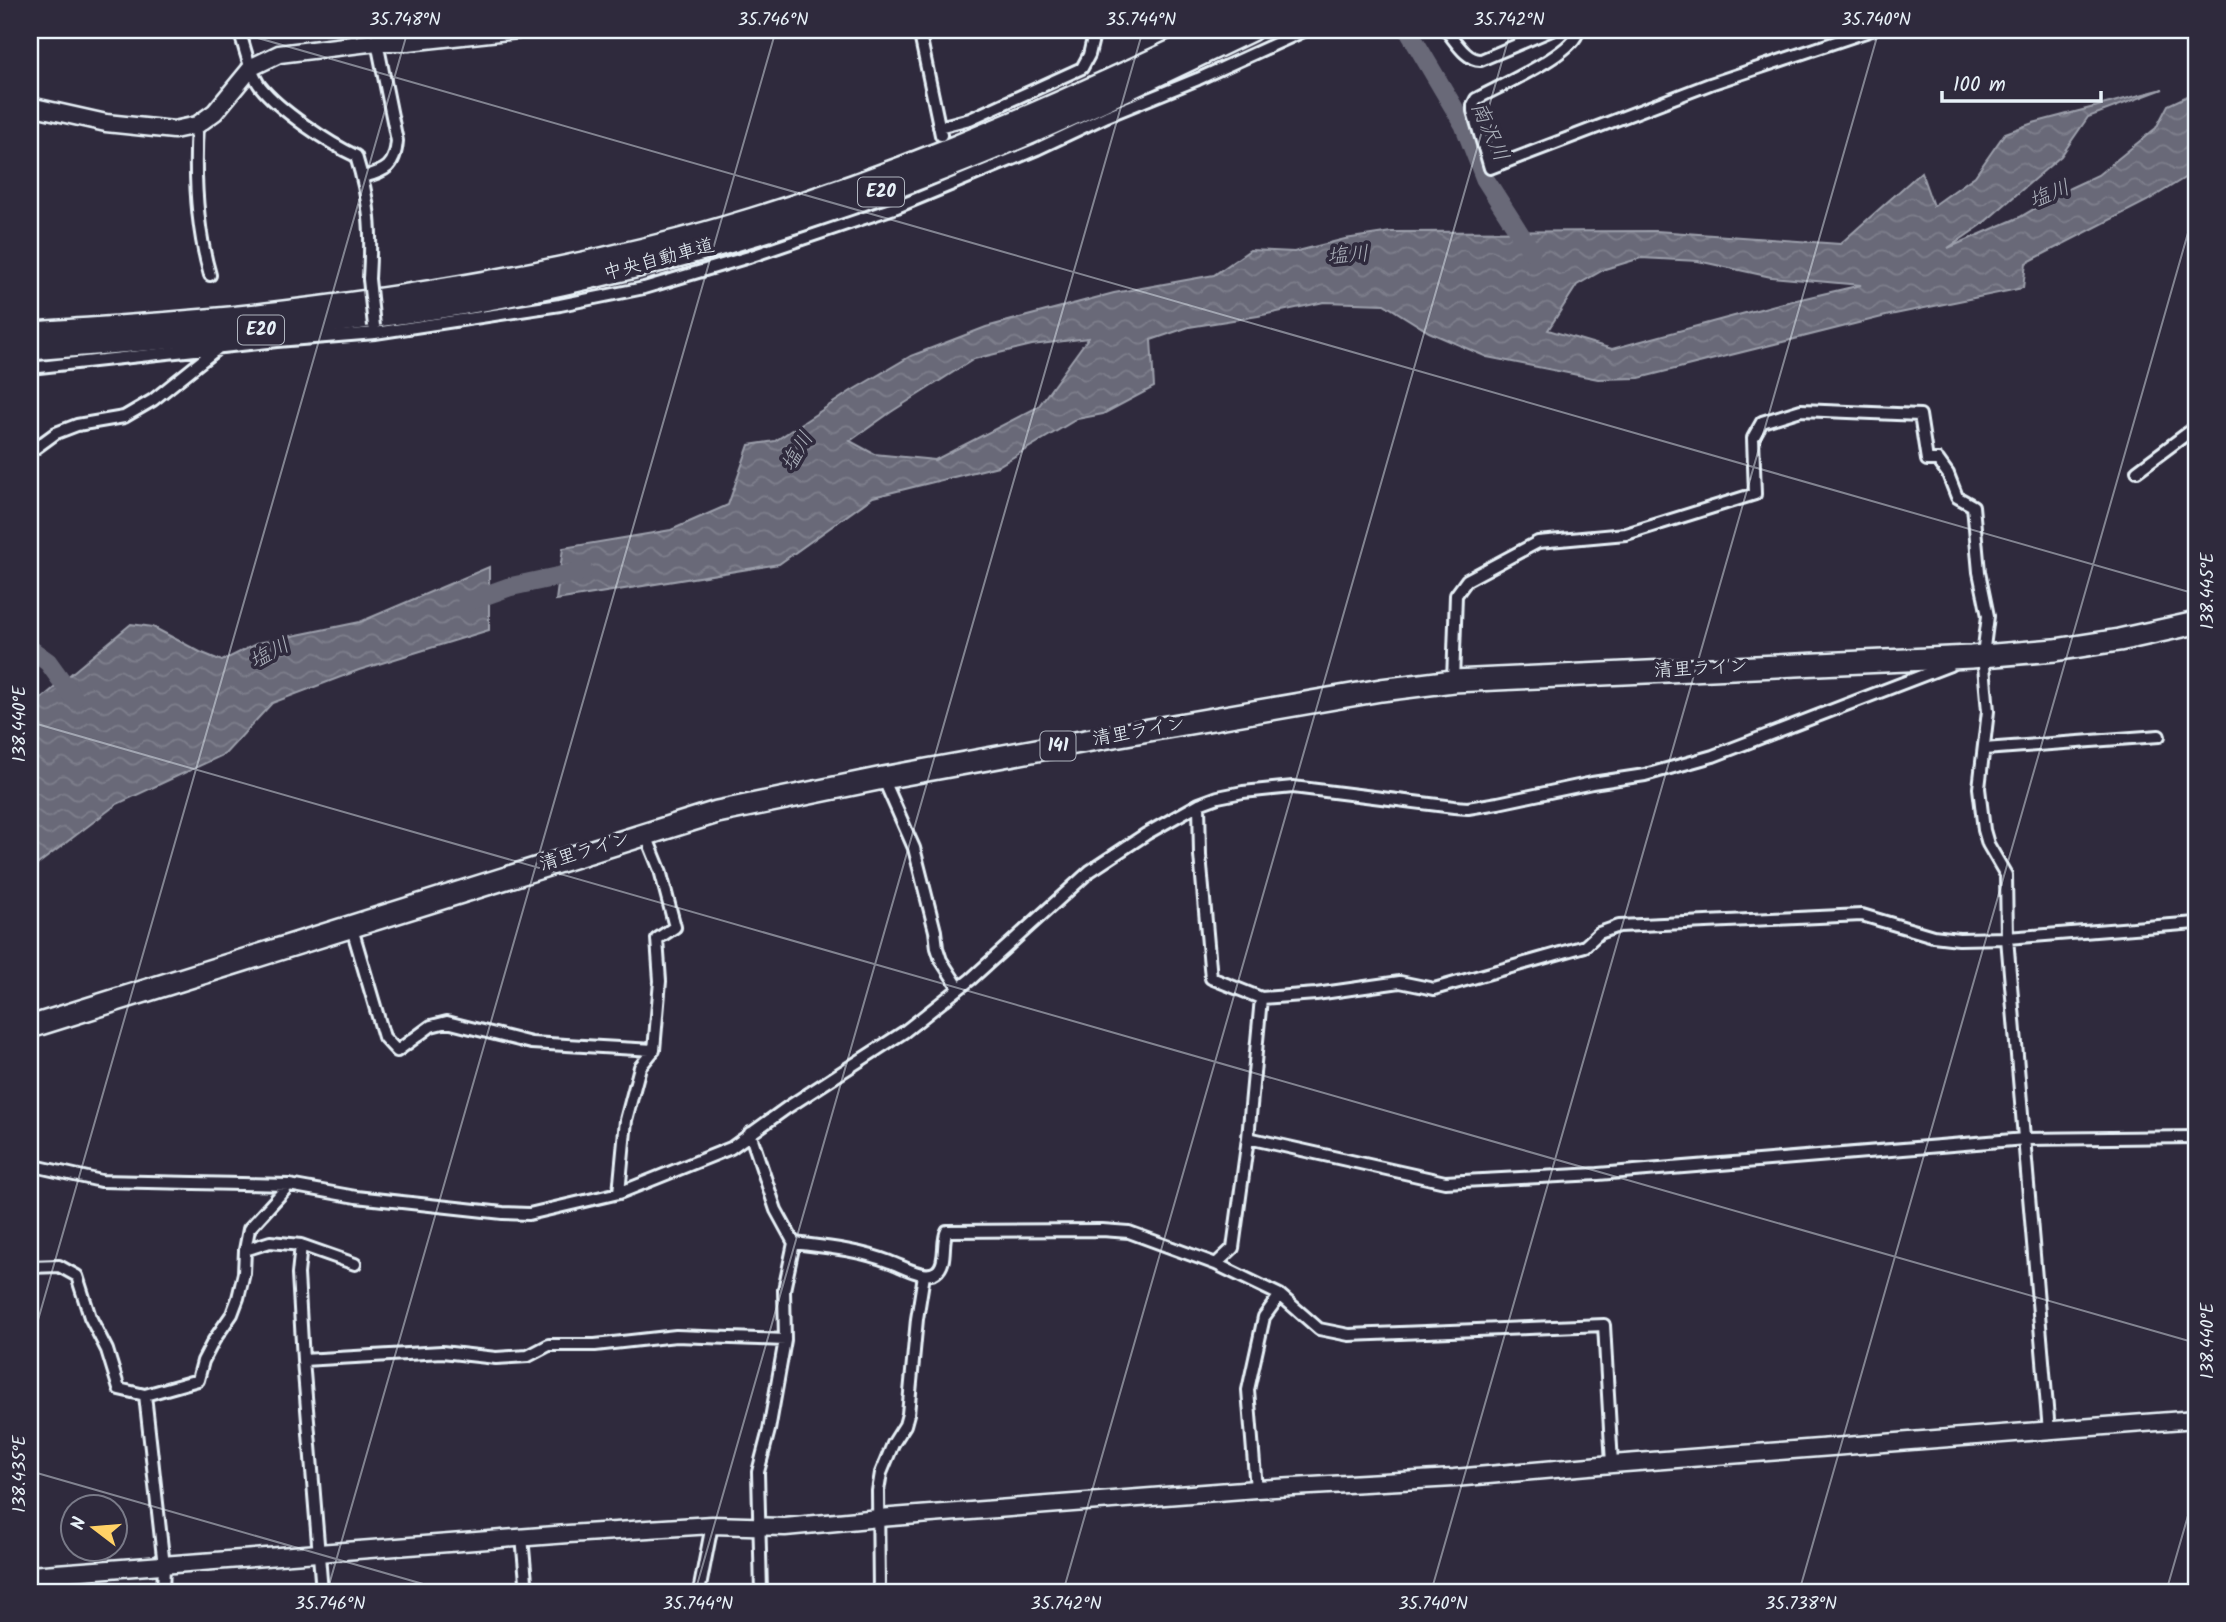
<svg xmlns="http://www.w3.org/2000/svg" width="2226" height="1622" font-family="Kalam,'Klee One',sans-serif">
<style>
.water{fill:url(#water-waves);stroke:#9c9fab;stroke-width:2;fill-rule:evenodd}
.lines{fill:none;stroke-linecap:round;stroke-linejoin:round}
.river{stroke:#696978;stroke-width:19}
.street-casing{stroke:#e8f1f8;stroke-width:16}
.secondary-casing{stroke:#e8f1f8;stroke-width:21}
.highway-casing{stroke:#e8f1f8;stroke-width:26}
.street{stroke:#2f2a3d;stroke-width:10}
.secondary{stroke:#2f2a3d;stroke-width:16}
.highway{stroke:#2f2a3d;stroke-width:21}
.street-bridge-casing{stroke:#e8f1f8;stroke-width:16;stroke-linecap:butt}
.street-bridge{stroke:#2f2a3d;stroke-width:10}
.ticks{fill:none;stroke:#e8f1f8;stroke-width:2;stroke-opacity:0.45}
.labels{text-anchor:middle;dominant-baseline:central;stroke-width:7;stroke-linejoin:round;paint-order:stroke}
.shield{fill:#2f2a3d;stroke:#b0b5c0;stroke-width:2}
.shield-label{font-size:18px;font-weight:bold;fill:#e8f1f8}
.street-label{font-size:19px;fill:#e8f1f8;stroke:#2f2a3d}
.water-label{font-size:21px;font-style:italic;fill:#afb4be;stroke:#2f2a3d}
.neatline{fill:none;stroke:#e8f1f8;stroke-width:2.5}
.ticks-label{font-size:18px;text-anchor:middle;fill:#e8f1f8}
</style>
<defs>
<pattern id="water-waves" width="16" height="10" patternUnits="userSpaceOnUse" patternTransform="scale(1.75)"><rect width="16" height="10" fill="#696978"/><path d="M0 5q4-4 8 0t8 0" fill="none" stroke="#7e7f8c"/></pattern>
</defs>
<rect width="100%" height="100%" fill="#2f2a3d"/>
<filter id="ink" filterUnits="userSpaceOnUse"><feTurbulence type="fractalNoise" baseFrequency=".0143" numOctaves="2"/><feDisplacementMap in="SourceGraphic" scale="14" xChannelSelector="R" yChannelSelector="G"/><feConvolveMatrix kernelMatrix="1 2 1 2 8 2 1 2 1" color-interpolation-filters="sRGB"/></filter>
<g filter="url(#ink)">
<path class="water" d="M2163 89 2088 117 2061 156 1980 226 1948 248 2020 217 2070 188 2098 175 2156 128 2168 105 2196 92V171L2147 201 2026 263 2023 288 1890 315 1639 378 1598 379 1487 357 1429 332 1384 304 1324 302 1258 316 1189 327 1151 340 1154 387 1103 414 1077 419 998 466 873 497 779 564 556 600 563 548 671 530 728 505 749 445 775 441 851 391 911 356 986 327 1114 293 1214 275 1250 250 1294 252 1345 239 1391 232 1656 231 1840 244 1921 172 1933 206 1975 176 2005 133 2033 123ZM1641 258 1698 261 1771 277 1861 285 1775 305 1612 349 1548 330 1577 285 1605 269ZM1088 338 1038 407 935 460 874 454 850 441 891 412 974 359 1032 345Z
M489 567V630L359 670 272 703 225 754 117 804 30 870V708L131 624 153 627 200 652 222 661 258 643 360 622Z"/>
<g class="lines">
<path class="river" d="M1408 30 1464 125 1485 179 1531 251
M467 602 509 587 583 571
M30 649 48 662 74 698"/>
<g class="street-casing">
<path id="street" d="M239 30C245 47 249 71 260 86 279 110 328 143 356 156 370 201 372 231 369 279
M919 30 941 135
M1446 30C1455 40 1466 61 1481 60L1552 30
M1574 30 1577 34C1568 56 1500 86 1476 99L1473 105V111L1490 168 1710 84 1872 30
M197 125C194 175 196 226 210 275
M939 127 970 119 1082 68 1089 55 1095 30
M363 177C386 171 395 167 397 141L377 42
M30 368 277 341 375 333 560 305 644 288 749 257 897 207 1037 149 1107 116 1198 79 1306 30
M30 452 56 433 77 425 124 417 153 400 218 348
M2137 471 2196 427
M1453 681 1456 595 1467 580 1538 542 1626 534 1755 494 1753 438 1762 422 1801 410 1920 415 1927 460H1938L1948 474 1957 497 1973 506 1979 572 1988 616 1983 655 1988 711 1979 788 1984 830 1988 844 2006 875 2007 938 2049 1431
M1984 749 2159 736
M883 778 914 848 935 931 937 948 941 960 959 988
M1199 804 1200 855 1211 978 1261 998 1316 994 1400 982 1434 989 1585 946 1599 933 1619 926 1862 915 1933 936 1959 939 2007 938 2196 923
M351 925 384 1037 397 1051 431 1026 447 1022 531 1043 654 1050
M750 1133 776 1210 794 1243 784 1290 785 1340 769 1430 758 1472 761 1592
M1248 1138 1445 1182 1598 1174 2025 1139 2196 1137
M30 1165 101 1181 289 1185 356 1197 503 1213 529 1214 619 1193 731 1148 788 1107 904 1032 971 979 1090 871 1146 834 1199 804 1218 797 1243 792 1293 787 1454 807 1468 808 1498 803 1592 783 1645 775 1713 756 1950 665
M619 1193 626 1120 640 1067 654 1050 660 981 657 939 675 927 660 870 645 833
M794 1243C826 1247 859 1250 890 1262 902 1266 924 1280 936 1272 948 1264 941 1242 947 1231L1102 1230 1129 1232 1216 1264 1280 1295 1319 1329 1349 1335 1604 1325 1612 1464
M301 1245 298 1274 303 1360 322 1592
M245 1250 270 1242 301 1245 355 1264
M1216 1264 1233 1248 1248 1138 1261 998
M30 1267 59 1266 77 1276 90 1317 107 1350 119 1389 145 1395
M303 1360 442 1352 496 1358 528 1356 549 1345H595L676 1336 785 1340
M1256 1489 1248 1390 1264 1317 1280 1295
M522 1537 527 1592
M163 1592 164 1566 145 1395 198 1380 203 1361 214 1340 232 1314 238 1298 244 1273 245 1250 249 1229 289 1185
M699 1592 712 1525
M879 1592 878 1491 881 1473 893 1444 905 1425 908 1414 917 1319 924 1275"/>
</g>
<g class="secondary-casing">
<path id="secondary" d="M30 106 106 123 174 130 197 125 215 112 252 67 279 54 377 42H408L518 30
M30 1575 568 1534 712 1525 785 1527 879 1518 1256 1489 1454 1478 1612 1464 2196 1419"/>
</g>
<g class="highway-casing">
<path id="highway" d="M30 333C114 327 199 323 284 312 417 296 550 274 680 240 867 190 1044 113 1217 30
M30 349C138 341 247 332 355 319 401 313 448 307 494 298 647 268 798 227 942 169 1048 128 1149 79 1251 30
M30 1027 717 812 883 778 1097 739 1381 690 1453 681 1971 657 2055 650 2119 640 2196 623"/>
</g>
<use href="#street" class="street"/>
<use href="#secondary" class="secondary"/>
<use href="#highway" class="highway"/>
<g class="street-bridge-casing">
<path id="street-bridge" d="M369 279 374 326"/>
</g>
<use href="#street-bridge" class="street-bridge"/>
</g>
</g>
<path class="ticks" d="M230 30 2196 594M30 65 40 30M30 722 2196 1343M30 1348 408 30M30 1471 451 1592M327 1592 776 30M695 1592 1143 30M1063 1592 1511 30M1431 1592 1879 30M1799 1592 2196 205M2166 1592 2196 1488"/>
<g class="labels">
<g class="shield">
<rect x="858" y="177.5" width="46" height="29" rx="5"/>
<rect x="238" y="315.5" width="46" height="29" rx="5"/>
<rect x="1040.5" y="731.5" width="35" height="29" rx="5"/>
</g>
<g class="shield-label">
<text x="881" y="192">E20</text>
<text x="261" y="330">E20</text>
<text x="1058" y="746">141</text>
</g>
<g class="street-label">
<text transform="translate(659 260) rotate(-15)">中央自動車道</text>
<text transform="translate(1701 669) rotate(-3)">清里ライン</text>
<text transform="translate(1139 732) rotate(-10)">清里ライン</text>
<text transform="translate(585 852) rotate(-17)">清里ライン</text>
</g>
<g class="water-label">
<text transform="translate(1489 132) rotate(66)">南沢川</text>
<text transform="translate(2050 195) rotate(-22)">塩川</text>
<text transform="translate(1348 256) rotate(-5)">塩川</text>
<text transform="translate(798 452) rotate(-59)">塩川</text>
<text transform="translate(270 654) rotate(-28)">塩川</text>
</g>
</g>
<rect width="2226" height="1622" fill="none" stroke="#2f2a3d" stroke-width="77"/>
<g transform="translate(94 1528) rotate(286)"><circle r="33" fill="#2f2a3d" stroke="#797a88" stroke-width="2"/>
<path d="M0-5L12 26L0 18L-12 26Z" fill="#ffd166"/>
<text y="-10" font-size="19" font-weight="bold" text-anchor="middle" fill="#e8f1f8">N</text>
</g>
<path d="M1942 91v10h159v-10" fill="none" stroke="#e8f1f8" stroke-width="3.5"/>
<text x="1953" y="91" font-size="21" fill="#e8f1f8" stroke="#2f2a3d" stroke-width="5" paint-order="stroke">100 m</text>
<rect x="38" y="38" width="2150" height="1546" class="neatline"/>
<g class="ticks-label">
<text x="405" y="25">35.748°N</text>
<text x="773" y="25">35.746°N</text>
<text x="1141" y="25">35.744°N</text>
<text x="1509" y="25">35.742°N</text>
<text x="1876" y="25">35.740°N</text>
<text transform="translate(2207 591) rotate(-90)" y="6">138.445°E</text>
<text transform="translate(19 724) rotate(-90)" y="6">138.440°E</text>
<text transform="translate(2207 1341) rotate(-90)" y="6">138.440°E</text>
<text transform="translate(19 1474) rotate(-90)" y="6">138.435°E</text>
<text x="330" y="1609">35.746°N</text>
<text x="698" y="1609">35.744°N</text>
<text x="1066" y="1609">35.742°N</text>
<text x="1433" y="1609">35.740°N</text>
<text x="1801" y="1609">35.738°N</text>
</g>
</svg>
